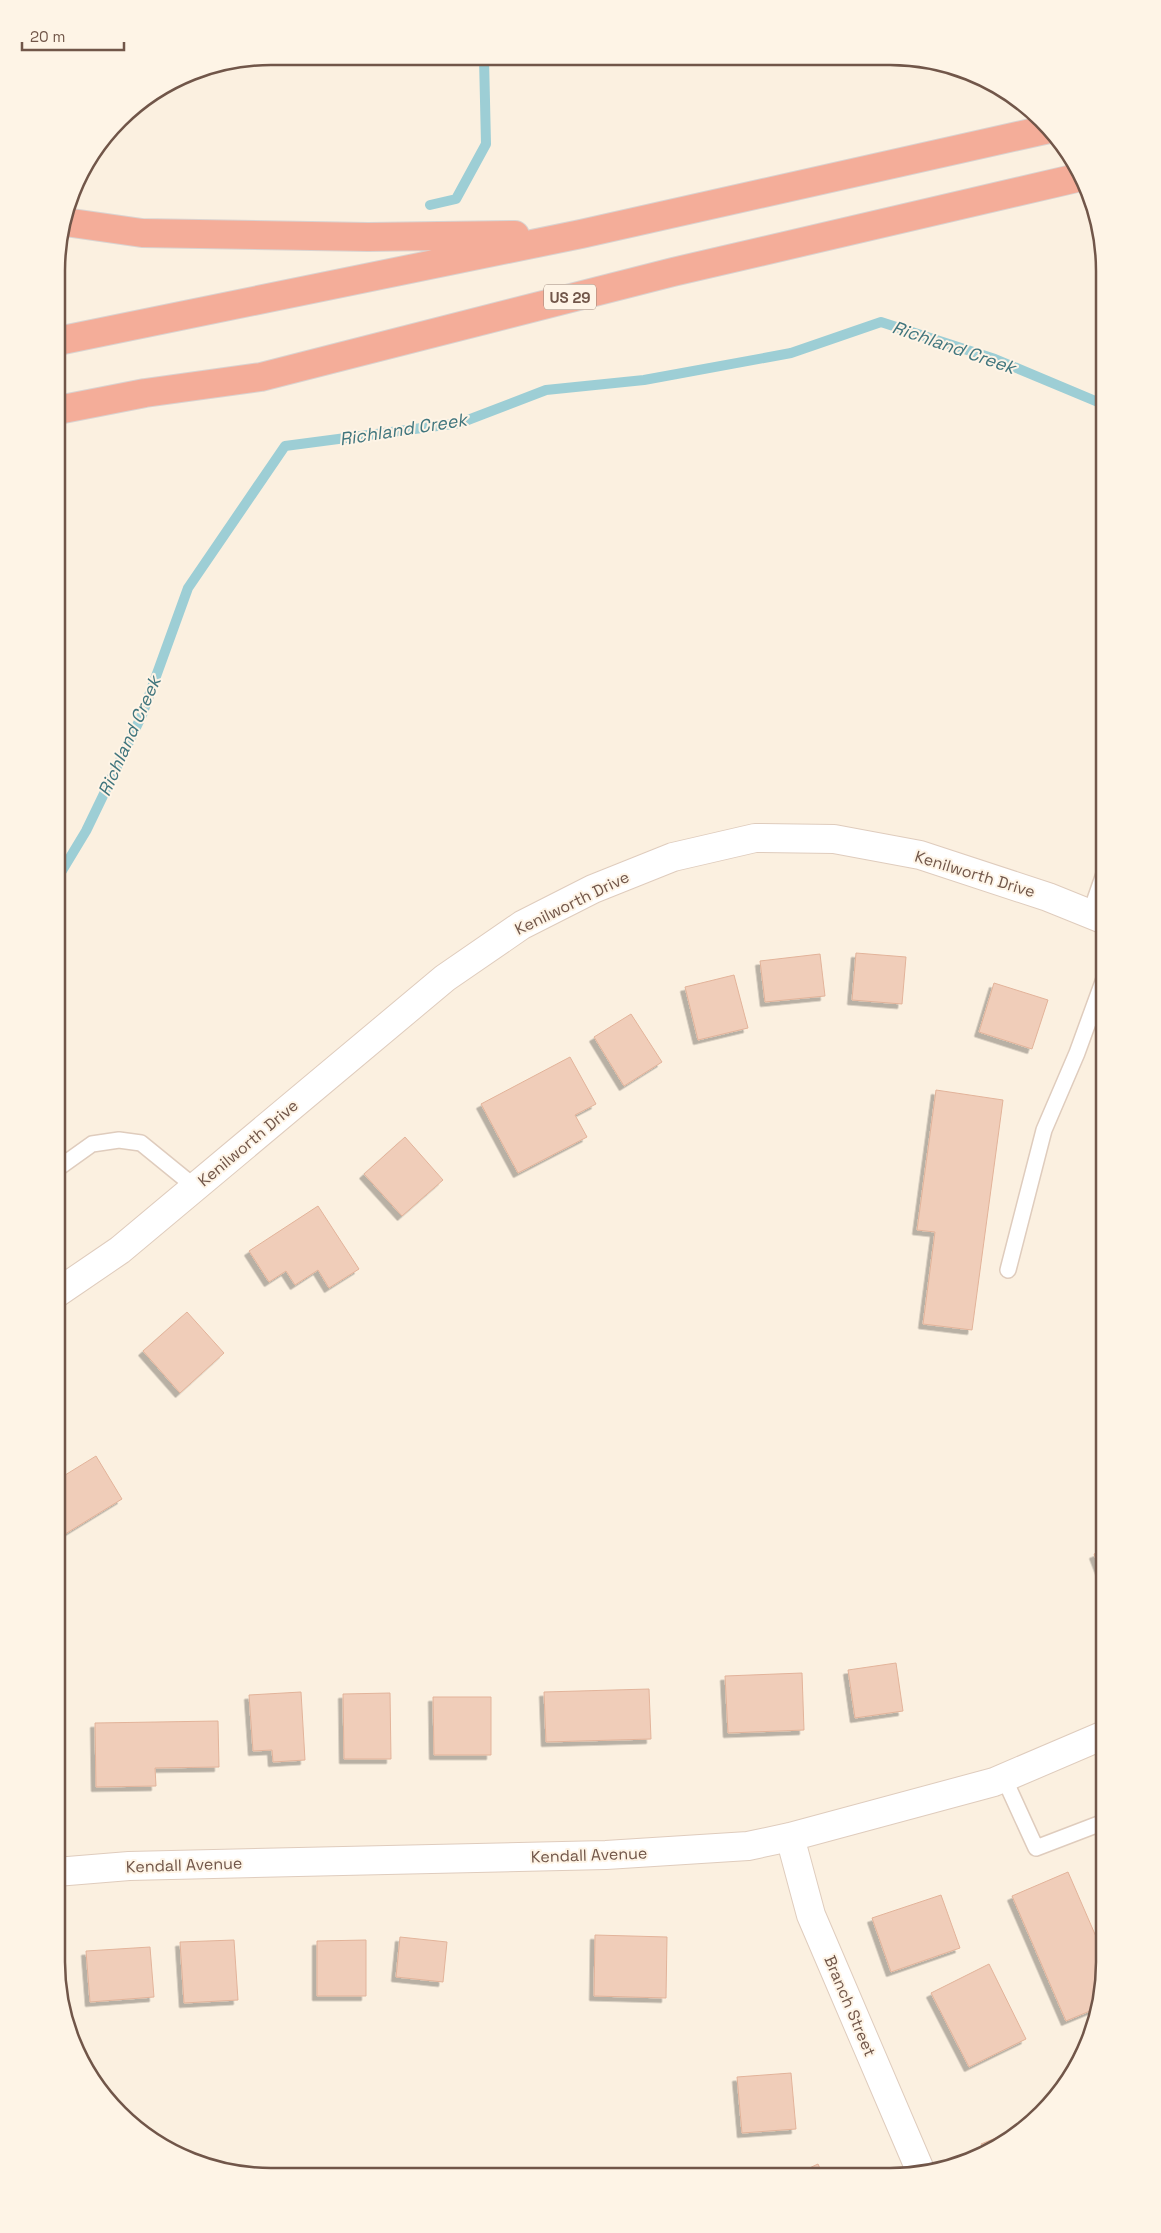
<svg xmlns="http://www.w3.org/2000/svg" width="1161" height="2233" font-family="'Space Grotesk',sans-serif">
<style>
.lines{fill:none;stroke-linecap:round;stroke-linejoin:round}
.stream{stroke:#9dced5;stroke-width:10}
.building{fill:#f0cdb9;stroke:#e2b39a;filter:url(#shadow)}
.service-casing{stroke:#dfccbd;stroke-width:18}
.minor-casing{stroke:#dfccbd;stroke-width:30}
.motorway-casing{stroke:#dad3d0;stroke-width:30}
.service{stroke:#fff;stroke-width:15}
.minor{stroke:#fff;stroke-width:28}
.motorway{stroke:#f4ad99;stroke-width:28}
.labels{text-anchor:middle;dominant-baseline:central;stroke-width:4;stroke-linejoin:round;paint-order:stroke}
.shield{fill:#fef4e6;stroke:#9b8578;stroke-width:1}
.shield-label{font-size:15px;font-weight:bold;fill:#715649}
.street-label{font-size:16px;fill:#715649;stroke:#fef4e6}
.water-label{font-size:18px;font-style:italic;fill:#40757d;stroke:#fef4e6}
.rim{fill:none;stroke:#715649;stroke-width:2.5}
</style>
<defs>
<filter id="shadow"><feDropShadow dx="-4.5" dy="4.5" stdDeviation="0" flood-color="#0004"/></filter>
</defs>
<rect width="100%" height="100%" fill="#fbf0e0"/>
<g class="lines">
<path class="stream" d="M430 205 456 199 486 144 484 58
M57 879 86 831 142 715 188 588 285 446 460 423 546 390 644 380 791 353 881 322 995 359 1105 405"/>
</g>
<path class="building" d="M856 953 906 957 902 1004 852 1000Z
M820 954 825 996 765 1002 760 961Z
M734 975 748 1028 698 1040 685 987Z
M994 983 1048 1000 1032 1049 979 1032Z
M631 1014 662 1062 624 1086 594 1037Z
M570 1057 596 1104 575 1115 587 1137 518 1173 481 1104Z
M936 1090 1003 1100 972 1330 923 1324 935 1232 917 1230Z
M405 1137 443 1180 402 1216 364 1174Z
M318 1206 359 1269 329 1288 318 1270 295 1285 286 1271 269 1282 249 1251Z
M187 1312 224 1353 180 1393 143 1351Z
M96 1456 122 1499 57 1539V1480Z
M1104 1550V1580L1094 1554Z
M896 1663 903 1711 855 1718 848 1670Z
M802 1673 804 1730 728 1733 725 1676Z
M649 1689 651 1739 546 1742 544 1692Z
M301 1692 305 1760 273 1762 272 1750 253 1751 249 1695Z
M390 1693 391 1759H344L343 1694Z
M433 1697H491V1755H434Z
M218 1721 219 1767 155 1768 156 1786 96 1787 95 1723Z
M1068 1872 1104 1955V1976L1097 2008 1066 2021 1012 1896Z
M941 1895 960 1948 891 1972 872 1918Z
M595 1935 667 1937 666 1998 594 1996Z
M400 1937 447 1942 443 1982 396 1977Z
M234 1940 238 2000 184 2003 180 1942Z
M366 1940V1996H317V1941Z
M150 1947 154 1997 90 2002 86 1951Z
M989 1964 1026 2039 969 2067 931 1993Z
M791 2073 796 2129 742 2133 737 2077Z
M1025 2126 1009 2140 985 2152 981 2144Z
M818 2164 824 2177 792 2176Z"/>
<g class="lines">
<g class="service-casing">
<path id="service" d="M1090 914 1105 871
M57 1169 92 1144 119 1140 141 1143 195 1187
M1008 1270 1044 1130 1077 1053 1105 976
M1004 1778 1036 1848 1104 1822"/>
</g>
<g class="minor-casing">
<path id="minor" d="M57 1293 120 1250 445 978 522 925 593 889 673 857 755 838 834 839 920 855 1048 897 1105 920
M790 1837 811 1915 921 2172
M56 1872 129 1866 606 1855 748 1846 790 1837 994 1782 1104 1735"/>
</g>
<g class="motorway-casing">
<path id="motorway" d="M65 222 142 233 368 237 515 235
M58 341 581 234 1049 129
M58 410 145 393 261 377 673 272 1081 177"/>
</g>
<use href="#service" class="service"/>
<use href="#minor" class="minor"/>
<use href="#motorway" class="motorway"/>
</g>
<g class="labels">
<rect class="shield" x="544" y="284.5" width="52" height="25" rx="4"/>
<g class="shield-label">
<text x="570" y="297">US 29</text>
</g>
<g class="street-label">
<text transform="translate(975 874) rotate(17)">Kenilworth Drive</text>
<text transform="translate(572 903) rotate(-26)">Kenilworth Drive</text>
<text transform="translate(248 1143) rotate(-40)">Kenilworth Drive</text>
<text transform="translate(589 1855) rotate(-2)">Kendall Avenue</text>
<text transform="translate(184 1865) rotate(-2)">Kendall Avenue</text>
<text transform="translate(850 2006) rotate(67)">Branch Street</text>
</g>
<g class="water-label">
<text transform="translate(954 347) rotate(19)">Richland Creek</text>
<text transform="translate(403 429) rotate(-9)">Richland Creek</text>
<text transform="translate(129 736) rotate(-66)">Richland Creek</text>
</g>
</g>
<path d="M0 0H1161V2233H0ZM271 65H890A206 206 0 0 1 1096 271V1962A206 206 0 0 1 890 2168H271A206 206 0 0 1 65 1962V271A206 206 0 0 1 271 65Z" fill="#fef4e6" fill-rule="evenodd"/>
<path class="rim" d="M271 65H890A206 206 0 0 1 1096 271V1962A206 206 0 0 1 890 2168H271A206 206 0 0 1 65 1962V271A206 206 0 0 1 271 65Z"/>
<path d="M22 42v8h102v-8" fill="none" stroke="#715649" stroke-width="2.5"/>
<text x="30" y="42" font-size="15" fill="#715649" stroke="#fef4e6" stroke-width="4" paint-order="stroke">20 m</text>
</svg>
